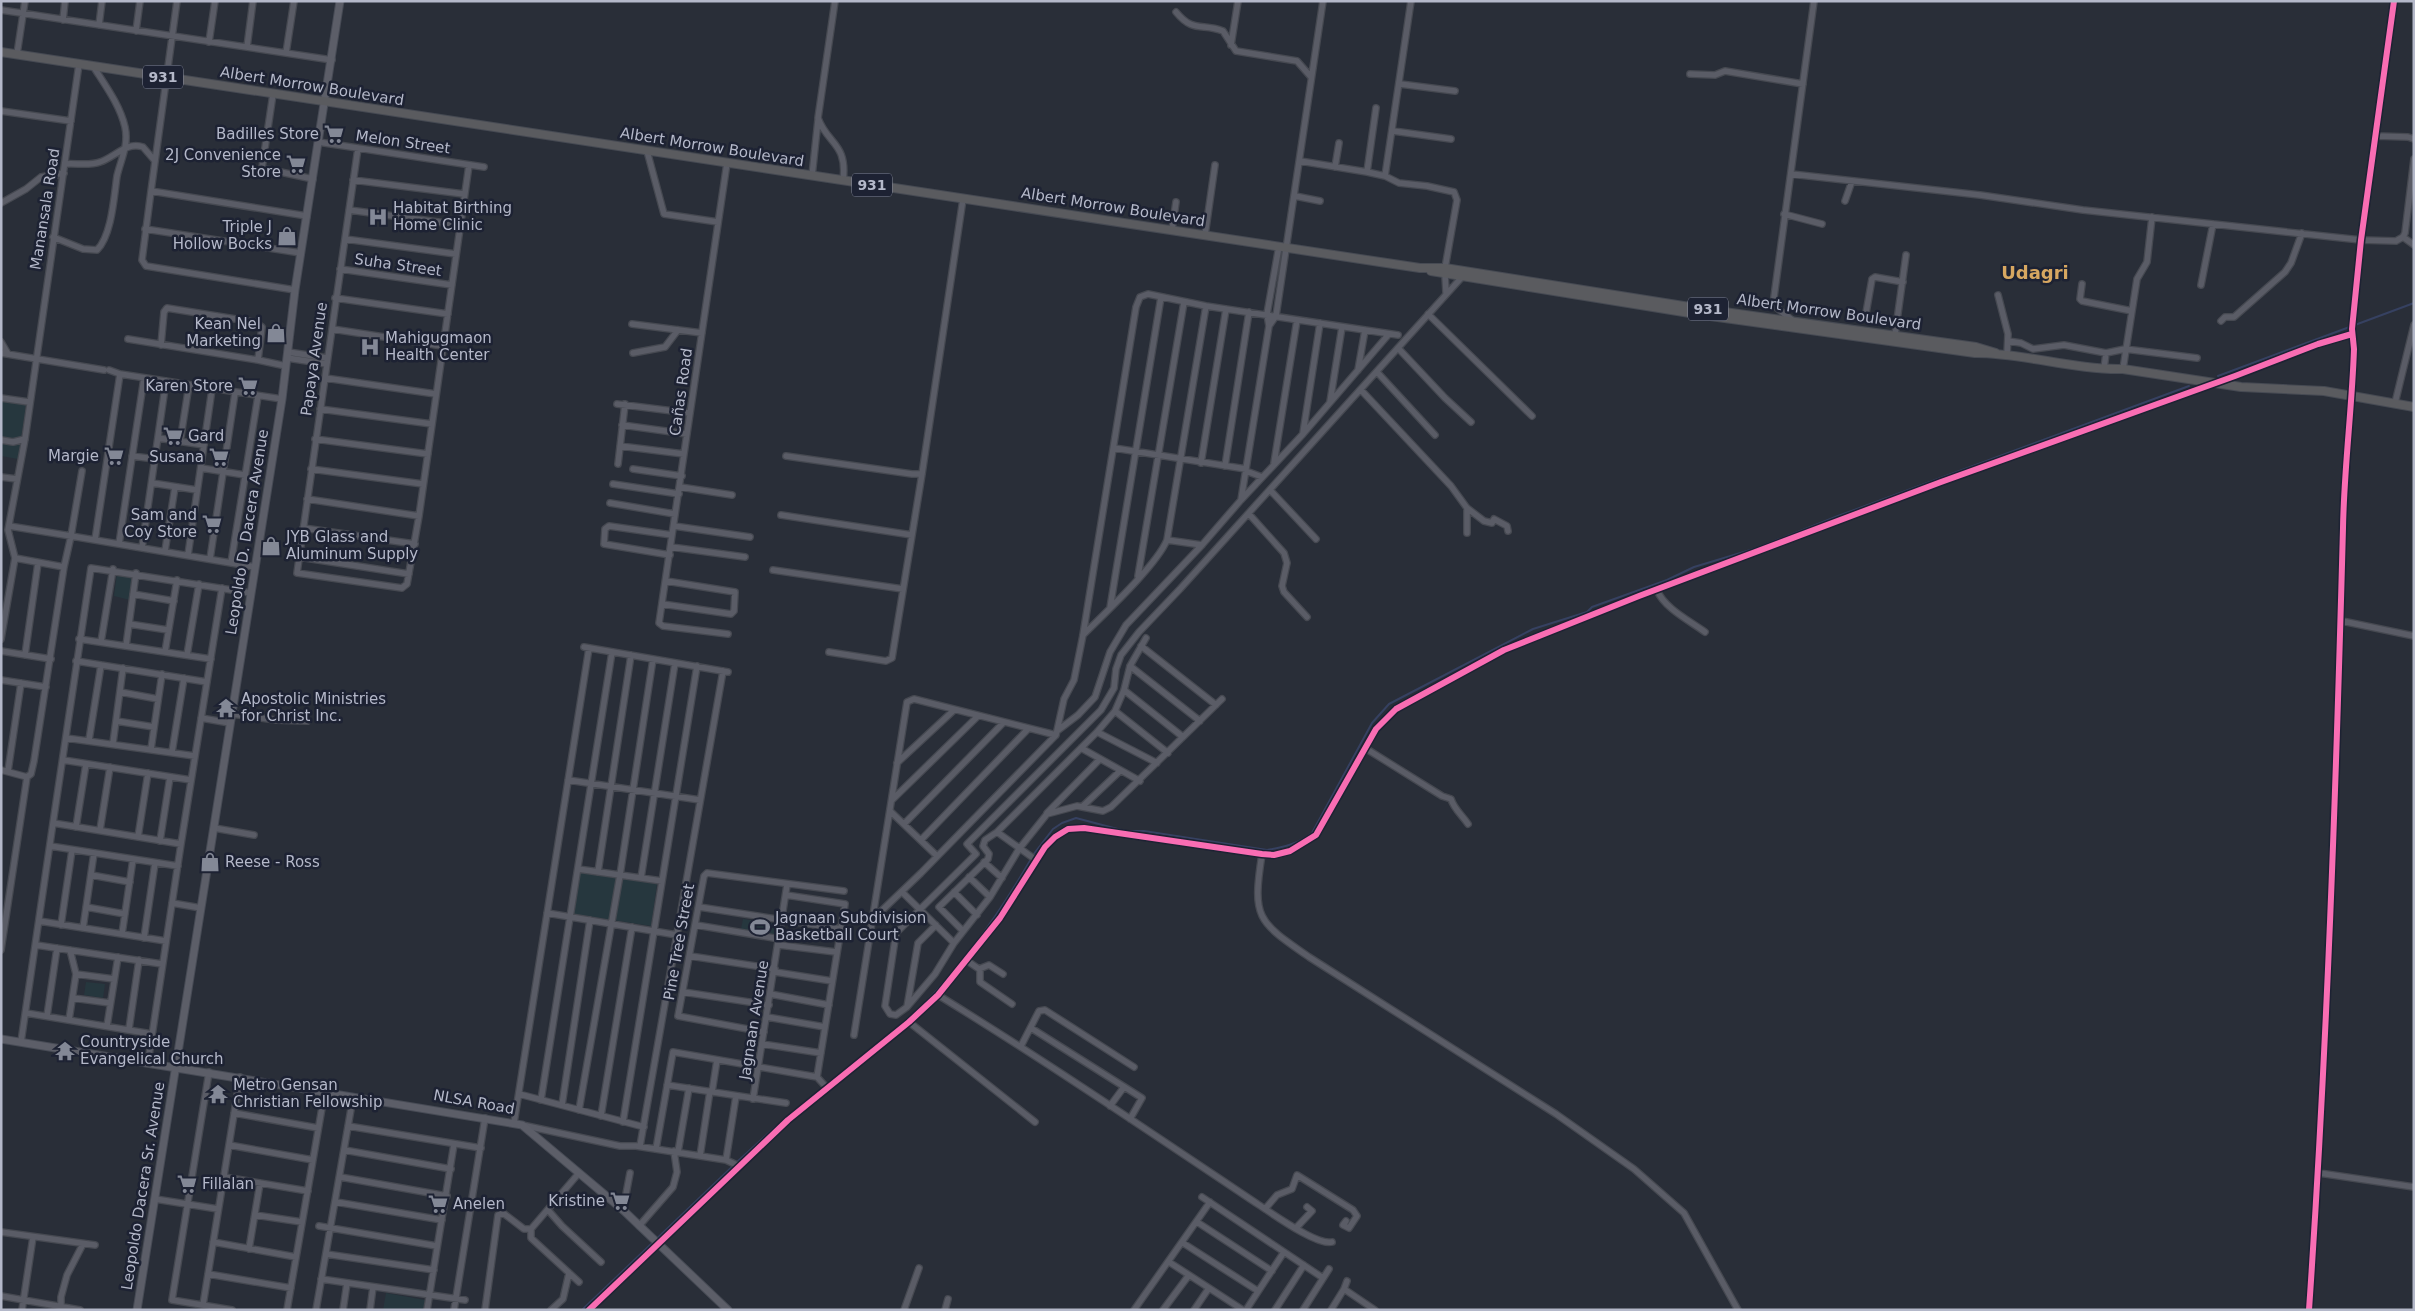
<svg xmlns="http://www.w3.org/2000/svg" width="2415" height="1311" font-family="'DejaVu Sans',sans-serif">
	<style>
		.green { fill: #26373e }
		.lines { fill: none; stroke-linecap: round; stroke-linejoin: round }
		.stream { stroke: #364161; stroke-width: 2 }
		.minor-casing { stroke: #464951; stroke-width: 8 }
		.major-casing { stroke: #474b55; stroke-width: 9 }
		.highway-casing { stroke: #464a53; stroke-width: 10 }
		.minor { stroke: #5a5c66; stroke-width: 5.5 }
		.major { stroke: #5c5e68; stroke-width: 7 }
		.highway { stroke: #5a5b5f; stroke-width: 8 }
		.cycleway-casing { stroke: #1d2233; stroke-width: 9 }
		.cycleway { stroke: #f96db3; stroke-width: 6 }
		.labels { text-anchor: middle; stroke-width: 5; stroke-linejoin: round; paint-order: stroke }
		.shield { fill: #1d2233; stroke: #878b9c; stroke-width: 1 }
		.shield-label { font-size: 14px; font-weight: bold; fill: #b4b8c9 }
		.street-label { font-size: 15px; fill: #b4b8c9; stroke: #1d2233 }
		.poi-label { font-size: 15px; fill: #b4b8c9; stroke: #1d2233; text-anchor: start }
		.quarter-label { font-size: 18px; font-weight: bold; fill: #d7a761; stroke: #1d2233 }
	</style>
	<rect width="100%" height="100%" fill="#292e38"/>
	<path class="green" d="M1 395 27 398 18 459 1 456Z
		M117 573 134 575 130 600 114 596Z
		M580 872 657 884 651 926 574 914Z
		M743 919 778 924 777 935 741 929Z
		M86 982 105 984 103 998 84 995Z
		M386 1293 425 1300 423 1310H383Z"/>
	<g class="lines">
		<path class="stream" d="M2218 376 2414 303
			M1033 855 1053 829 1062 823 1076 818 1125 831H1144L1267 850C1284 847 1298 844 1312 833L1372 723 1389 704 1533 629 1587 612 1592 607 1667 580 1694 567 1757 548 1838 516 2189 386
			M886 1037C899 1026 912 1016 924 1004 966 961 1001 911 1031 859
			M737 1162 772 1130 834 1079
			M582 1310 734 1165"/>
		<defs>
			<path id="minor" d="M835 1 818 118C827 144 848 143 843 181
				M1 10 332 60
				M1176 12C1193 33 1202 23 1223 31L1236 51 1297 61 1311 77
				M63 20 65 1
				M99 25 102 1
				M136 31 140 1
				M209 42 215 1
				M1231 45 1238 1
				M247 47 253 1
				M286 53 294 1
				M17 54 25 1
				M1690 74 1715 75 1725 71 1803 84
				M1400 84 1455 91
				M273 94 262 168 313 179
				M1 111 71 121
				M1393 131 1451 139
				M2376 136 2408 137 2414 139
				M318 142 484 167
				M358 148 297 573 402 588 407 584 419 516 469 165
				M647 151 664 214 718 222
				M1300 161 1367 172 1385 176 1399 183 1427 186 1454 192 1457 200 1445 268
				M727 163 659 623 663 626 728 634
				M65 164C76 163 90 166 100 162 115 157 127 141 143 147L155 161
				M1335 167 1339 143
				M1367 172 1376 108
				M1791 174 1980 195 2083 210 2361 240 2396 241 2403 237 2405 233 2414 159
				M812 176 818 120
				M1385 176 1411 1
				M353 180 464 194
				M151 191 177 1
				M1295 196 1320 201
				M1845 201 1852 181
				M1 203 26 189 41 177 64 173
				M349 210 460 225
				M1784 214 1822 224
				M145 229 301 253
				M1172 230 1176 202
				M1205 235 1215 165
				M53 237 83 249 97 250C112 235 114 196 117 176 121 159 129 145 125 127 120 105 105 85 93 66
				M2403 237 2414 245
				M345 239 456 254
				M340 269 452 285
				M1445 275 1446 292
				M2082 284 2080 299 2082 301 2132 311
				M2201 285 2213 224
				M295 290 146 266 142 260 151 191 307 216
				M1998 295 2008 334 2007 355
				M335 298 448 314
				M1428 314 1532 416
				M1868 319 1866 313 1872 279 1875 277 1903 282
				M1792 320 1777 308 1774 297 1814 1
				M2221 321 2225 317H2234L2285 272 2291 263 2302 233
				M632 324 702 333
				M1269 326 1267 314 1279 246
				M332 329 443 346
				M1895 335 1906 255
				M128 339 258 360
				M2008 341 2021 343 2033 349 2064 345 2106 353 2104 369
				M1 342 8 354
				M161 345 164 312 167 308 254 322 262 327 258 360 286 366
				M1398 348 1445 398 1471 422
				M288 352 327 358
				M1 353 104 370
				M633 353 665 347 678 330
				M2106 353 2125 349 2197 358
				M287 358 327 364
				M2123 369 2137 279 2147 262 2152 217
				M109 370 120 374
				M1358 370 1365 330
				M1377 372 1435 435
				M325 378 436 394
				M1361 390 1451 486 1467 508 1484 521 1492 523 1494 519 1507 526 1508 531
				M1 398 29 402
				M1330 402 1342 327
				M2395 403 2414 325
				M617 404 689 413
				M320 409 432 424
				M622 425 687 434
				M1303 433 1320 323
				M158 438 204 445
				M315 439 428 454
				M1 440 13 442 25 439
				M180 442 189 385
				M620 446 684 454
				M1114 448 1246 469
				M132 456 155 459
				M786 456 912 474H922
				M1201 463 1226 309
				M1274 463 1297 320
				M618 464 625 404
				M1225 466 1249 312
				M201 468 245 475
				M311 469 423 484
				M633 469 682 476
				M1246 471 1262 477
				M1 477 17 479
				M152 483 197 490
				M613 484 679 494
				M680 487 732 495
				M1270 490 1316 539
				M307 499 419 516
				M1241 500 1303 434 1389 334
				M610 503 675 514
				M1249 514 1284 553 1287 563 1282 586 1284 592 1307 617
				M781 515 912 535
				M9 526 71 536 82 471
				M674 526 750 537
				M303 528 415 544
				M1467 533V508
				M95 540 120 374 282 399
				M1167 540 1202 545
				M119 544 144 378
				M671 547 745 557
				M142 548 166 381
				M165 551 175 487
				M188 555 212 389
				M670 555 604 544 605 529 609 526 672 535
				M299 557 409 574
				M15 558 64 567
				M210 559 235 393
				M231 563 258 396
				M773 570 903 589
				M1138 576 1184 302
				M1657 590C1664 608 1690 621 1705 632
				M133 594 174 601
				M662 604 731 614 734 611 735 592 666 581
				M1110 608 1161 297
				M2342 621 2414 636
				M129 624 168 630
				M1083 635C1105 613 1156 566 1167 540L1206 306
				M1 639 15 558 8 530 25 439 79 64
				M79 639 211 659
				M101 642 113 569
				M126 646 136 573
				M1141 646 1216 705
				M584 647 728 672
				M1 651 51 659
				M165 652 177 580
				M829 652 886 661 892 658 922 474 963 199
				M25 655 38 563
				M187 655 199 584
				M76 661 207 682
				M1130 666 1200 721
				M1 680 46 687
				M1124 690 1183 737
				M120 692 158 699
				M1115 711 1168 753
				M232 714 276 720 307 721
				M201 718 230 723
				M116 721 154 727
				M1057 731 1078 715 1095 697 1110 652 1126 625 1202 545 1241 500 1269 326 1276 316 1323 1
				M1097 732 1157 763
				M66 738 195 756
				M89 740 101 665
				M113 743 123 668
				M1081 748 1140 781
				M1365 748 1442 796 1451 799C1454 809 1462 815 1468 824
				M151 749 162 674
				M172 752 184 678
				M63 760 191 780
				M897 763 953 711
				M1 770 27 777
				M8 771 21 683
				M568 780 700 800
				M892 800 977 717
				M1083 806 1120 771
				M890 811 937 856
				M1047 813 1100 759
				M53 823 91 568 251 593
				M904 824 1003 723
				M76 827 86 764
				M214 828 254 835
				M100 830 110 767
				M997 832 1036 860
				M138 837 148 773
				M921 840 1028 729
				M160 841 170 777
				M181 844 222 588
				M50 846 178 866
				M1262 854C1252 918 1257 921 1309 957L1556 1114 1634 1169 1684 1213 1738 1310
				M984 862 1002 878
				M578 869 662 881
				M598 872 631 655
				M91 875 130 882
				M969 877 990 897
				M641 878 675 663
				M902 892 954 943 990 897 1019 849 1047 814 1077 806 1103 811 1111 807 1222 699
				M954 892 977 915
				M786 895 845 904 817 1077
				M172 903 201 908
				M86 907 125 914
				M699 907 841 929
				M547 913 677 935
				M874 918 921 873 1056 735 1064 699 1074 680 1083 635 1136 307 1140 297 1148 294 1206 306 1398 335
				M39 921 166 941
				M61 925 72 850
				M696 925 780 939
				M936 925 918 943 907 1007 896 1015 890 1014 885 1006 896 933 976 854 967 844 1101 710 1114 688 1116 669 1121 655 1139 632 1180 589 1462 277
				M83 928 94 853
				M963 931 939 907 988 859 989 854 983 846 985 840 997 832 1097 732 1115 711 1124 690 1130 666 1146 638
				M122 934 133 859
				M144 938 155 863
				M36 945 162 964
				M779 945 836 952
				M1 950 27 777 31 774 34 761 64 567 71 536 255 567
				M690 956 775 969
				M966 960 979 969 989 965 1003 974
				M980 969V982L1012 1004
				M775 972 832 981
				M76 974 114 979
				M683 992 769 1005
				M770 994 829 1005
				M938 995C1047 1062 1153 1134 1259 1205 1273 1214 1317 1246 1332 1242
				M73 998 110 1003
				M907 1007 935 974 954 943
				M26 1013 152 1034
				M47 1016 57 948
				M767 1017 825 1027
				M69 1020 76 974 70 950
				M909 1022 1035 1122
				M107 1026 118 957
				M1031 1028 1142 1098 1130 1119
				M129 1029 139 960
				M764 1032 678 1016 704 876 707 873 844 891
				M854 1035 907 702 914 699 1056 735
				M21 1042 53 823 181 844 148 1062
				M762 1044 821 1053
				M1021 1046 1039 1011 1045 1010 1134 1067
				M209 1072 172 1300 232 1310
				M667 1085 786 1103
				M712 1092 717 1060
				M519 1094 644 1127
				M753 1099 787 885
				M541 1100 612 652
				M562 1105 590 920
				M1110 1106 1124 1087
				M579 1110 620 875 653 659
				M234 1113 318 1128
				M601 1116 632 927
				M623 1122 697 666
				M514 1123 589 648
				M522 1125 620 1146H636L726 1160 739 1166
				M348 1126 481 1148
				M229 1145 313 1160
				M640 1146 723 671
				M656 1149 673 1052 817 1077 827 1088
				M344 1150 451 1169
				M678 1152 689 1088
				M700 1156 710 1091
				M726 1160 736 1096
				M579 1173 531 1229V1238L579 1282
				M2319 1173 2414 1187
				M224 1177 308 1191
				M340 1177 447 1196
				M1202 1197 1323 1278
				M155 1199 218 1209
				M336 1202 442 1220
				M1265 1209 1277 1195 1292 1189 1297 1175 1353 1210 1357 1216 1349 1228 1343 1225 1346 1221
				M548 1210 562 1226 601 1262
				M623 1210 630 1173
				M255 1215 302 1222
				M1197 1222 1272 1271
				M319 1226 437 1246
				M639 1226 673 1187 677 1172 674 1151
				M1296 1228 1312 1211 1307 1207
				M1 1232 95 1245
				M213 1242 296 1257
				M1183 1243 1258 1291
				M249 1249 260 1183
				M326 1254 434 1270
				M1169 1262 1243 1310
				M208 1274 291 1288
				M321 1279 465 1300
				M1344 1289 1347 1281
				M1 1296 80 1310
				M203 1305 240 1077
				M61 1309V1297L67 1275 83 1244
				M22 1310 33 1237
				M287 1310 323 1102
				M316 1310 351 1109
				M343 1310 347 1283
				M370 1310 373 1287
				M427 1310 454 1144
				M454 1310 485 1118
				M485 1310 498 1215 503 1213 524 1229H531
				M551 1310 563 1299 569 1273
				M589 1310 788 1120 909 1022 938 995 1000 918 1045 847 1055 837 1068 829 1084 828 1262 854 1274 855 1290 851 1316 835 1376 729 1396 709 1504 650 1639 596 1941 482 2235 376 2318 344 2352 334
				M904 1310 919 1268
				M945 1310 948 1299
				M1134 1310 1210 1202
				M1163 1310 1189 1275
				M1194 1310 1209 1288
				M1246 1310 1284 1252
				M1275 1310 1304 1265
				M1303 1310 1329 1269
				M1331 1310 1344 1289 1375 1310
				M2309 1310C2327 1049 2336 789 2343 528 2344 468 2352 409 2354 349L2352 329 2361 240 2394 1"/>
			<path id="major" d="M1 1039 522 1125 623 1210 728 1310
				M137 1310 282 399 295 290 340 1"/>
			<path id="highway" d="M1 52 1380 262 1420 268H1445L1696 308 1976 347 1996 353
				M1431 271 1696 314 1975 353C2025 353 2073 370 2123 369L2241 387 2324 391 2414 407"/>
		</defs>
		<use href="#minor" class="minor-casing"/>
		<use href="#major" class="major-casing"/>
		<use href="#highway" class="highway-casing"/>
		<use href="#minor" class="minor"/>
		<use href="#major" class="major"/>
		<use href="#highway" class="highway"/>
		<defs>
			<path id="cycleway" d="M589 1310 788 1120 909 1022 938 995 1000 918 1045 847 1055 837 1068 829 1084 828 1262 854 1274 855 1290 851 1316 835 1376 729 1396 709 1504 650 1639 596 1941 482 2235 376 2318 344 2352 334
				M2309 1310C2327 1049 2336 789 2343 528 2344 468 2352 409 2354 349L2352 329 2361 240 2394 1"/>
		</defs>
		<use href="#cycleway" class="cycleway-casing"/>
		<use href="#cycleway" class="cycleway"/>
	</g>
	<defs>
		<symbol id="supermarket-bare" viewBox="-9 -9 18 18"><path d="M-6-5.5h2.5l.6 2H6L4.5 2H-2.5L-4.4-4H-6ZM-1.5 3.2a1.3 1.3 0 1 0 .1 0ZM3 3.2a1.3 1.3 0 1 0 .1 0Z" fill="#838896" stroke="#1d2233" stroke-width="2.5" paint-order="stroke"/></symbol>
		<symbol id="hospital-bare" viewBox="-9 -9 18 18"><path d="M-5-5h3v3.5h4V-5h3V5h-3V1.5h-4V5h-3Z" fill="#838896" stroke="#1d2233" stroke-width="2.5" paint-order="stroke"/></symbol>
		<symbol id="shop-bare" viewBox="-9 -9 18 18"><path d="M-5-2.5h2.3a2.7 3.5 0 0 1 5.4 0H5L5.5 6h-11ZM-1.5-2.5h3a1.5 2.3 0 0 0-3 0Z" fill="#838896" stroke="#1d2233" stroke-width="2.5" paint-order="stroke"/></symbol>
		<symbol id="temple-bare" viewBox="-9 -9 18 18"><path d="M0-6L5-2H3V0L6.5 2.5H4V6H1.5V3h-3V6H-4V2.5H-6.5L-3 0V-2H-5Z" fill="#838896" stroke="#1d2233" stroke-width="2.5" paint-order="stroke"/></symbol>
		<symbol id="stadium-bare" viewBox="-9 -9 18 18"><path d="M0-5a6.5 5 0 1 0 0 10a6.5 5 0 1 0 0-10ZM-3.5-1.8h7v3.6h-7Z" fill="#838896" stroke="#1d2233" stroke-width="2.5" paint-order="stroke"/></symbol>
	</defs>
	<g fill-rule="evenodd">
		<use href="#supermarket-bare" x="320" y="120" width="28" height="28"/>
		<use href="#supermarket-bare" x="282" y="150" width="28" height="28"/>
		<use href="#hospital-bare" x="364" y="203" width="28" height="28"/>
		<use href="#shop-bare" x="273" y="222" width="28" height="28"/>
		<use href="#shop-bare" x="262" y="319" width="28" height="28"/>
		<use href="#hospital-bare" x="356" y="333" width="28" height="28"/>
		<use href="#supermarket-bare" x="234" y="372" width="28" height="28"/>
		<use href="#supermarket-bare" x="159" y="422" width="28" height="28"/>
		<use href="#supermarket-bare" x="100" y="442" width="28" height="28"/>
		<use href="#supermarket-bare" x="205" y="443" width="28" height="28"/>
		<use href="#supermarket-bare" x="198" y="510" width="28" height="28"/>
		<use href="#shop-bare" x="257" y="532" width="28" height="28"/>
		<use href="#temple-bare" x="212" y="694" width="28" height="28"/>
		<use href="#shop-bare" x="196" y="848" width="28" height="28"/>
		<use href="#stadium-bare" x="746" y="913" width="28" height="28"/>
		<use href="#temple-bare" x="51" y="1037" width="28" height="28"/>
		<use href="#temple-bare" x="204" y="1080" width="28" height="28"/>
		<use href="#supermarket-bare" x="173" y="1170" width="28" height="28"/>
		<use href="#supermarket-bare" x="606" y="1187" width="28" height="28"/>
		<use href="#supermarket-bare" x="424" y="1190" width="28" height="28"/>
	</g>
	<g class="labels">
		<g class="shield">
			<rect x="143" y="65.5" width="40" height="23" rx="4"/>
			<rect x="852" y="173.5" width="40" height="23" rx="4"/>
			<rect x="1688" y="297.5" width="40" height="23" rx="4"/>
		</g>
		<g class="shield-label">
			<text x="163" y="82">931</text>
			<text x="872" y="190">931</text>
			<text x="1708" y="314">931</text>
		</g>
		<g class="street-label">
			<text transform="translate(312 86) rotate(9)" y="5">Albert Morrow Boulevard</text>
			<text transform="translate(403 142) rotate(8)" y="5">Melon Street</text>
			<text transform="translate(712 147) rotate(9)" y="5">Albert Morrow Boulevard</text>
			<text transform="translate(1113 207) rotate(9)" y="5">Albert Morrow Boulevard</text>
			<text transform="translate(45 209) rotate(-81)" y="5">Manansala Road</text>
			<text transform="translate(398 265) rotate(8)" y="5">Suha Street</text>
			<text transform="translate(1829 312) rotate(8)" y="5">Albert Morrow Boulevard</text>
			<text transform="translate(314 359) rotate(-82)" y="5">Papaya Avenue</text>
			<text transform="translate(681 392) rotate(-82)" y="5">Cañas Road</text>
			<text transform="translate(247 532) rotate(-81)" y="5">Leopoldo D. Dacera Avenue</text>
			<text transform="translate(679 942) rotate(-80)" y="5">Pine Tree Street</text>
			<text transform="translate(754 1020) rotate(-81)" y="5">Jagnaan Avenue</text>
			<text transform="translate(474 1102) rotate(10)" y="5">NLSA Road</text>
			<text transform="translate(143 1186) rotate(-81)" y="5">Leopoldo Dacera Sr. Avenue</text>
		</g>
		<g class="poi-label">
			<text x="319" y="139" text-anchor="end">Badilles Store</text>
			<text x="281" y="160" text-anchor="end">2J Convenience<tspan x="281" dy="17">Store</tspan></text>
			<text x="393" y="213">Habitat Birthing<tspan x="393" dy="17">Home Clinic</tspan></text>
			<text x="272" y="232" text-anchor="end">Triple J<tspan x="272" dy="17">Hollow Bocks</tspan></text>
			<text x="261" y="329" text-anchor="end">Kean Nel<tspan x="261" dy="17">Marketing</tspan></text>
			<text x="385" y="343">Mahigugmaon<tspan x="385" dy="17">Health Center</tspan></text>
			<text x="233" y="391" text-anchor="end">Karen Store</text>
			<text x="188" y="441">Gard</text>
			<text x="99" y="461" text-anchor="end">Margie</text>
			<text x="204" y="462" text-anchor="end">Susana</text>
			<text x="197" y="520" text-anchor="end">Sam and<tspan x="197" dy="17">Coy Store</tspan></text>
			<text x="286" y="542">JYB Glass and<tspan x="286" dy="17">Aluminum Supply</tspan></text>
			<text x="241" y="704">Apostolic Ministries<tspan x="241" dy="17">for Christ Inc.</tspan></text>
			<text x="225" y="867">Reese - Ross</text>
			<text x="775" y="923">Jagnaan Subdivision<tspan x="775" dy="17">Basketball Court</tspan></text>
			<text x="80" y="1047">Countryside<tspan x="80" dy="17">Evangelical Church</tspan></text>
			<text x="233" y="1090">Metro Gensan<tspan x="233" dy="17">Christian Fellowship</tspan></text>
			<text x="202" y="1189">Fillalan</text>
			<text x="605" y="1206" text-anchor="end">Kristine</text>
			<text x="453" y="1209">Anelen</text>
		</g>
		<g class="quarter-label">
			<text x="2035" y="279">Udagri</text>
		</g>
	</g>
	<rect width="2415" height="1311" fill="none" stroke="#b4b8c9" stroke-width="5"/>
</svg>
